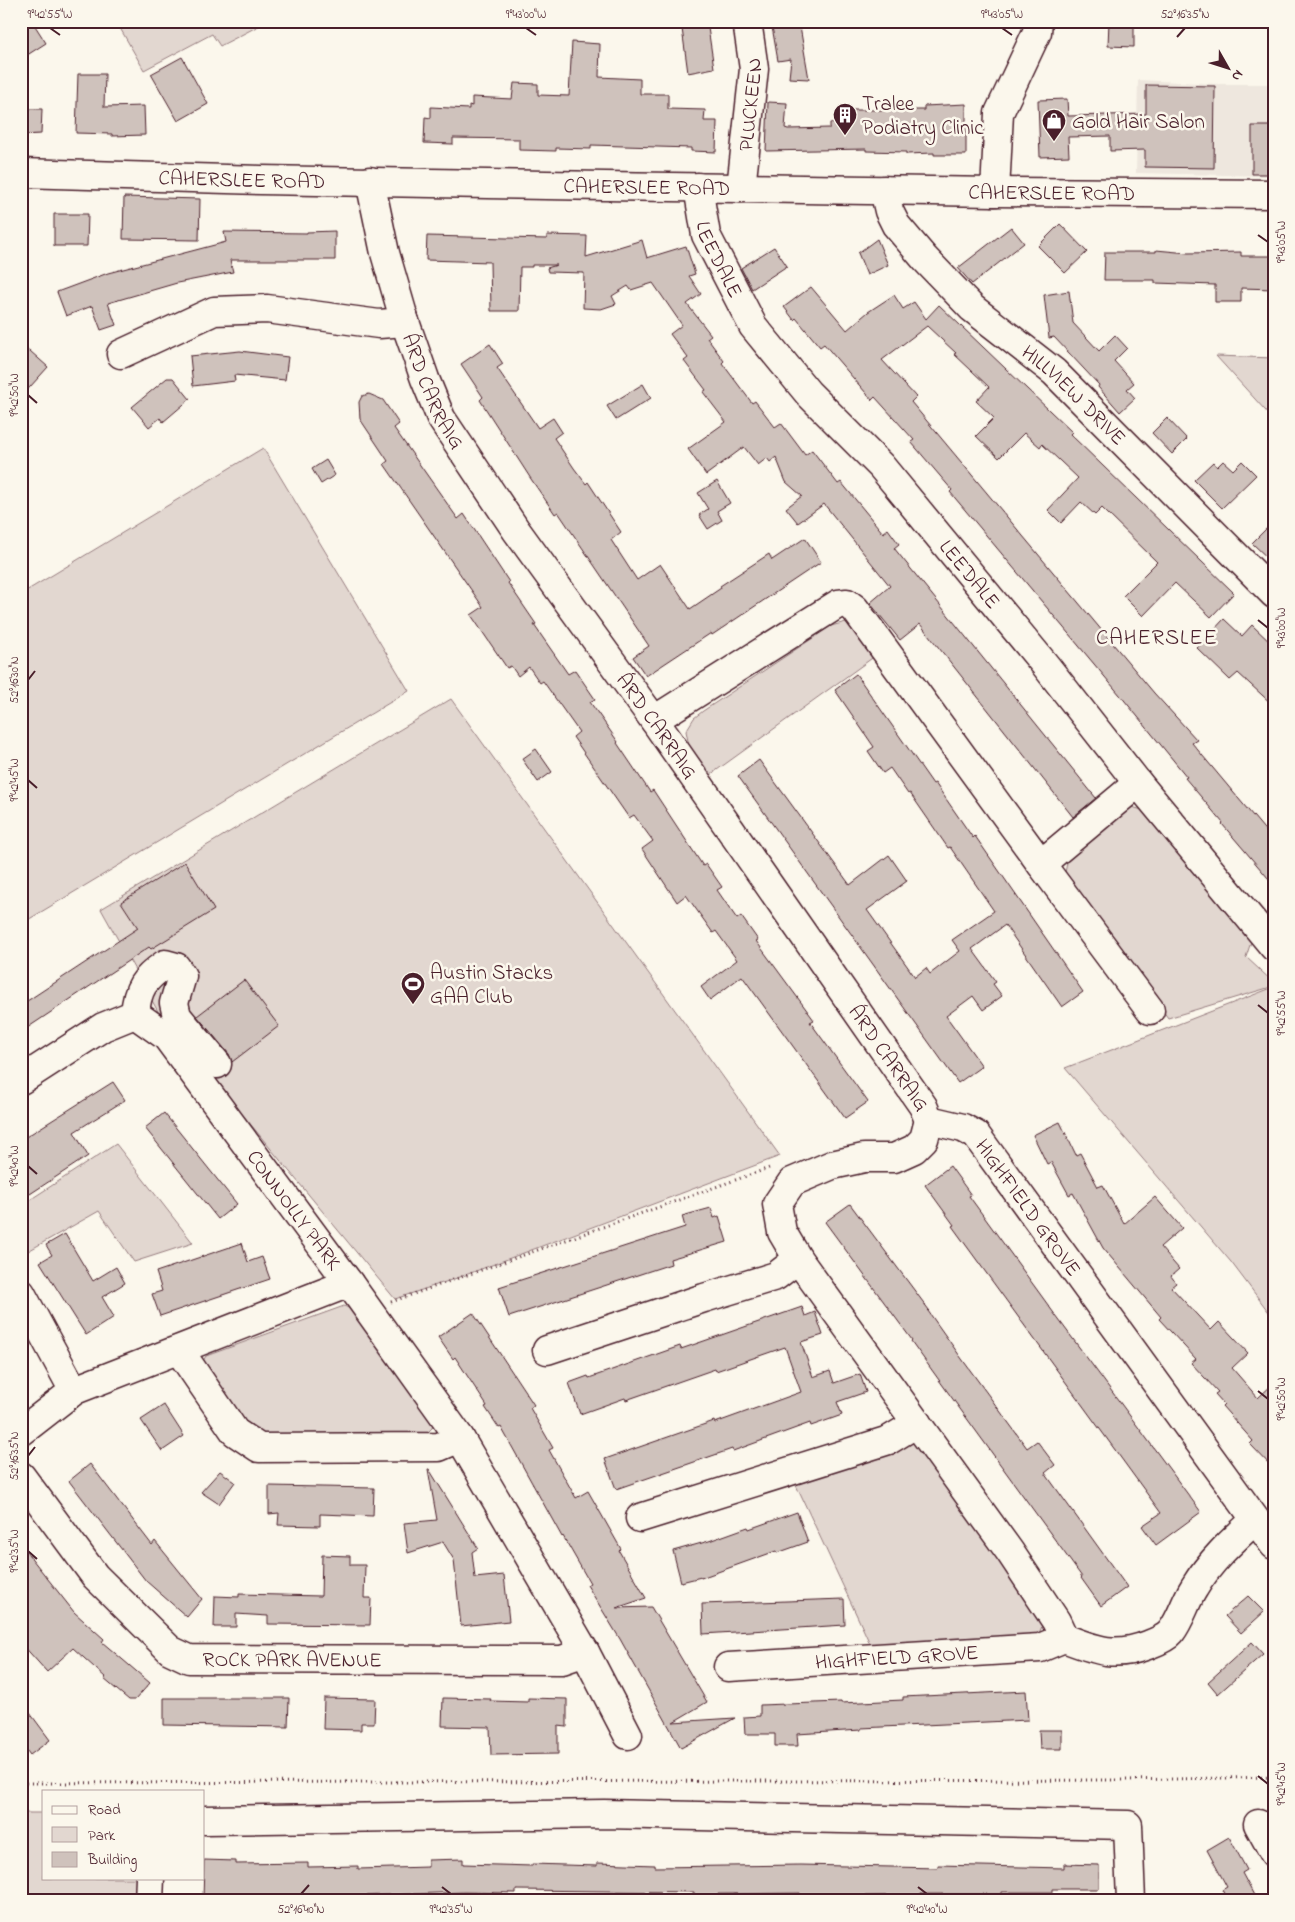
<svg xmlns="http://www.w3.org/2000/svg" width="1295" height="1922" font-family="'Indie Flower',sans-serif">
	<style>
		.built { fill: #eee7de }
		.green { fill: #e2d7d0; stroke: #967b7e }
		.building { fill: #cfc2bc; stroke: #4a1f2b }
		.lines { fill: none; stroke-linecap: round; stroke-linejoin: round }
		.minor-casing { stroke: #4a1f2b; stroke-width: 31 }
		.major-casing { stroke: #4a1f2b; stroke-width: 31 }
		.path { stroke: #4a1f2b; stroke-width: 3; stroke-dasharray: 1 4; stroke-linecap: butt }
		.minor { stroke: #fbf7ec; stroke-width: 28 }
		.major { stroke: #fbf7ec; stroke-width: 28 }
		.ticks { fill: none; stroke: #4a1f2b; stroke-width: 2 }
		.labels { text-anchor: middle; stroke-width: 5; stroke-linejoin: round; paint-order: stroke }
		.poi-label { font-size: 21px; fill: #4a1f2b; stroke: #fbf7ec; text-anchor: start }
		.street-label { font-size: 21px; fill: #4a1f2b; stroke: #fbf7ec }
		.neighbourhood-label { font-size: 22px; letter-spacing: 1px; fill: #4a1f2b; stroke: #fbf7ec }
		.neatline { fill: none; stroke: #4a1f2b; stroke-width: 2 }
		.ticks-label { font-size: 12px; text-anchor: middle; fill: #4a1f2b }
	</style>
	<rect width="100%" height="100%" fill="#fbf7ec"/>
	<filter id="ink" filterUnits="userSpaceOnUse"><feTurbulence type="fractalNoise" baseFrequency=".02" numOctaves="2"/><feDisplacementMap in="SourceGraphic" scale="10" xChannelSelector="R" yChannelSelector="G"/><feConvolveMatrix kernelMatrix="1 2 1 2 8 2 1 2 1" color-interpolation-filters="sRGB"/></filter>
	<g filter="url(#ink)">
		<path class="built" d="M1138 80 1219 84H1274V176L1136 173Z"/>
		<path class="green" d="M116 21H268L220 46 212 34 144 70Z
			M1216 356 1274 358V420Z
			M263 448 409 691 21 924V594Z
			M846 622 854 626 875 656 710 775 689 746 686 731 694 718 703 711 831 626Z
			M451 699 780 1156 460 1277 395 1299 160 1015 101 909Z
			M1131 807 1143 810 1252 939 1246 957 1274 983V986L1168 1018 1065 873 1068 857Z
			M1274 987V1319L1231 1262 1065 1068Z
			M116 1144 193 1243 134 1262 99 1211 21 1255V1213L27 1209 25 1203Z
			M344 1306 357 1312 435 1415 432 1428 423 1437 258 1434 242 1424 201 1364 206 1356Z
			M912 1442 922 1446 1043 1624 1037 1638 872 1648 795 1483 904 1443Z
			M21 1813H44V1878H141V1901H21Z"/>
		<path class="building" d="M21 21H32L46 43 21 59Z
			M681 21H707L714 68 688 73Z
			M771 21H799L809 79 789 78 791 59 778 61Z
			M1109 21H1134V47L1108 46Z
			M572 42 600 44 599 77 640 79V94H668V109L705 110 704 121H717L716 152 691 151V148L591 145V149L556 148V151L519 150V139L453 138V144L424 143 425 117 431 118V107L469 109V105L472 106V97L512 99 514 83 538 84V95L569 96Z
			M182 57 208 104 178 121 151 74Z
			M78 74H105L104 107 144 106 145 135 112 136V134L76 133Z
			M1146 85 1215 86 1214 168 1145 167V150L1110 151V136L1068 137 1069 156 1040 157 1038 100 1067 99 1068 116 1146 114Z
			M768 102 787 103 785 128 788 129 830 128V123L838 122V110H924V106L966 104V155H934V153L906 154V152L866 151V149L766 151Z
			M21 109H42L41 134 21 135Z
			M1252 126H1274V174H1252Z
			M124 197 200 199 199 240 123 239Z
			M54 214H88L87 246H54Z
			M1060 224 1087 252 1065 273 1038 246Z
			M1011 227 1024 243 972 284 958 268Z
			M335 231V260H230L233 272 177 283 108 303 116 325 101 330 92 306 66 316 57 292 108 273 226 242 224 232 307 233V232Z
			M547 235 587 236 586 257 642 240 647 258 686 246 695 274 689 276 701 294 687 304 711 335 707 338 724 361 722 363 752 403 755 401 775 427 781 423 805 455 812 450 838 484 841 482 883 533 888 529 899 544 894 548 1096 798 1073 817 920 624 900 640 870 603 890 586 824 504 798 523 786 508 802 496 786 482 776 457 770 462 767 458 758 465 744 447 706 475 688 449 726 422 703 392 706 390 684 361 688 358 670 334 682 325 653 283 631 290 628 286 612 296 616 304 601 309 583 308 584 273 548 272 547 268 557 265H532V267H520L519 311H491L490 262 426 260 427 236 547 239Z
			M877 239 888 265 867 275 858 253Z
			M774 247 787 266 752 289 741 268Z
			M1156 250 1188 253 1241 252V256H1274V289L1241 288V302H1215V285L1155 283V280H1104L1105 252H1156Z
			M811 287 847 330 868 312 894 295 903 309 914 302 926 319 939 305 1072 432 1070 434 1234 593 1211 617 1175 583 1143 616 1123 596 1157 562 1102 508 1095 515 1081 502 1061 523 1048 510 1078 478 1042 444 1040 447 1024 433 999 458 976 436 994 418 976 401 989 387 954 354 956 353 927 326 882 360 916 397 911 402 1154 693 1197 740 1192 743 1274 841V885L1222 824 1223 823 1185 778 1187 777 1120 695 950 492 952 490 911 442 914 440 875 397 872 400 824 344 820 347 796 318 794 320 784 307Z
			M1069 291 1073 323 1099 351 1115 335 1127 348 1114 361 1134 383 1127 389 1135 398 1120 412 1098 387 1099 385 1054 337 1049 338 1044 295Z
			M21 343 48 367 21 397Z
			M490 344 503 364 497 368 538 428 553 418 562 432 554 438 574 468 586 484 588 482 621 532 611 540 637 580 660 564 690 609 721 588 720 586 769 554 772 560 805 538 821 562 712 635 711 633 646 676 633 657 649 646 558 512 555 514 531 479 480 400 483 397 461 364Z
			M240 351 288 357 285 380 234 375 235 381 193 386 190 356Z
			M167 378H173L190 399 163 422 160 418 149 427 132 407Z
			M643 384 651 398 616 420 607 406Z
			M369 394 383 400 399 424 394 428 458 519 464 514 509 582 508 583 536 624 534 625 568 674 575 670 595 699 590 702 618 742 617 743 650 792 653 790 703 866 706 864 722 887 717 890 737 919 741 916 758 940 756 941 814 1020 810 1022 868 1102 845 1118 742 976 710 1000 701 987 737 960 716 931 713 933 686 895 677 902 642 849 653 841 634 815 629 818 573 737 579 732 543 681 540 683 529 667 518 676 511 666 507 668 471 615 483 607 384 464 388 461 360 419 359 402 362 396Z
			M1167 418 1187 439 1172 454 1152 433Z
			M326 460 335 475 321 484 312 469Z
			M1223 461 1233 470 1242 461 1256 475 1222 508 1194 480 1213 462 1217 467Z
			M717 481 730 503 717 511 722 520 708 529 699 515 708 509 698 493Z
			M1274 521V564L1252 543Z
			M1224 619 1242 636 1252 625 1274 646V706L1238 673 1230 680 1197 648Z
			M856 674 933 784 935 783 973 838 975 836 1083 992 1062 1007 1005 925 972 949 996 982 993 984 1002 996 983 1010 973 996 946 1016 982 1066 958 1083 738 776 759 760 850 885 889 855 907 881 867 910 915 977 926 968 930 974 960 951 952 940 994 911 950 847 948 848 910 793 908 794 890 768 883 773 868 751 874 747 835 690Z
			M536 749 552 772 538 782 522 759Z
			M185 862 214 910 151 949 149 947 21 1032V1005L138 928 121 902Z
			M244 980 279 1026 232 1062 229 1054 197 1016Z
			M113 1082 125 1100 74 1132 88 1156 30 1194 21 1180V1140Z
			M164 1113 237 1204 218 1219 145 1128Z
			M1060 1122 1076 1155 1080 1153 1098 1187 1103 1185 1124 1224 1155 1197 1182 1228 1160 1247 1179 1269 1171 1276 1176 1283 1171 1287 1211 1330 1219 1322 1248 1353 1232 1368 1258 1398 1274 1383V1469L1250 1444 1253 1441 1222 1406 1224 1404 1215 1394 1218 1392 1191 1363 1196 1359 1159 1319 1161 1317 1103 1248 1073 1193 1069 1195 1051 1162 1047 1164 1033 1135Z
			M950 1166 971 1195 969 1196 1056 1316 1201 1512 1156 1545 1142 1526 1161 1513 952 1226 954 1225 925 1185Z
			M850 1204 929 1310 928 1311 962 1359 1027 1448 1037 1441 1055 1465 1045 1473 1127 1587 1101 1606 1081 1578 1082 1577 939 1380 911 1341 912 1340 825 1222Z
			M711 1208 714 1218 719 1216 727 1242 670 1259 671 1264 509 1317 499 1287 685 1227 682 1216Z
			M65 1234 93 1281 116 1267 125 1283 102 1297 114 1317 86 1335 40 1262 52 1255 46 1245Z
			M242 1243 248 1262 262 1257 270 1279 160 1316 152 1294 162 1291 156 1272Z
			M802 1307 805 1316 815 1312 823 1335 801 1342 813 1377 830 1371 834 1383 860 1374 866 1392 837 1402 842 1415 811 1426 810 1423 733 1451 732 1449 616 1489 605 1459 714 1421 715 1423 801 1392 785 1347 716 1371 715 1369 626 1400 625 1398 580 1414 569 1383 588 1376 589 1378 680 1346 681 1349Z
			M473 1313 534 1405 530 1408 553 1448 549 1450 576 1498 588 1491 621 1549 619 1551 646 1598 616 1608 651 1607 707 1702 673 1722 735 1718 681 1748 620 1639 587 1585 590 1583 563 1536 562 1537 501 1427 499 1428 485 1407 487 1406 455 1357 453 1359 438 1337Z
			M164 1405 184 1436 162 1451 141 1420Z
			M90 1464 152 1545 155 1541 202 1599 187 1617 146 1581 69 1481Z
			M428 1469H429L478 1548 472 1552 475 1578 504 1575 509 1621 461 1626 454 1560 443 1542 408 1553 404 1523 437 1520Z
			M220 1471 235 1482 219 1504 201 1492Z
			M269 1486 374 1488 373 1516 320 1514V1526L278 1525 279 1513 269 1514Z
			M797 1512 808 1542 777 1553 776 1551 701 1578V1577L681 1582 673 1551 709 1541 748 1527 749 1529Z
			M21 1545 74 1612 104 1639 102 1642 150 1683 135 1700H129L104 1679 106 1678 73 1648 47 1672 21 1643Z
			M322 1555 350 1556V1565H365L364 1598H371L370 1625 268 1624V1616L236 1614V1627H214L215 1596 239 1597V1594L321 1596Z
			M1248 1596 1264 1612 1241 1633 1225 1616Z
			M844 1599 845 1625 703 1634 702 1604Z
			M1252 1642 1263 1654 1218 1694 1208 1682Z
			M1026 1691 1028 1720 861 1728V1730L797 1734 798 1746H775V1734H745L744 1717 760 1716V1705L841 1702V1703L903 1700V1697Z
			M164 1698H289L288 1727 164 1725Z
			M324 1698 375 1699 374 1723H361V1730L323 1729Z
			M443 1698 491 1699 490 1701 528 1702V1698L567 1699V1727L558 1726V1754L491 1755 490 1727 442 1726Z
			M21 1701 50 1740 30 1755 21 1743Z
			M1039 1730H1062V1749H1040Z
			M1229 1837 1247 1870 1242 1873 1257 1901H1228L1222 1890 1227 1887 1207 1850Z
			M463 1859V1864L532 1866V1864L597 1866V1863L655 1865V1867L800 1865 938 1868V1865L1064 1868V1864L1099 1865V1889H1053V1892H1002V1894H921V1895L863 1896 800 1895V1893L718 1894V1901H694V1892L516 1890V1893L464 1892 358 1896V1901H339V1895L266 1896V1901H203L204 1860 236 1861V1864L308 1863V1867L358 1866V1869L428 1867V1860Z"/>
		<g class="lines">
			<defs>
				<g id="minor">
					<path id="s1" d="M370 181 385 253 405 322 425 379 441 418 516 530 654 720 923 1106 929 1120"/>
					<path id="s2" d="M698 187 706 235 753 326 808 393 881 466 1046 666 1138 783 1274 947"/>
					<path id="s3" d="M741 188 754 69 747 21"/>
					<path id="s4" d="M884 190 889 211 896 225 925 259 972 308 1054 372 1274 594"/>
					<path d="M995 192 999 113 1037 32 1038 21"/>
					<path d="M121 354 214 311 267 309 379 324 405 322"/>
					<path d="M654 720 838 604 847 603 855 609 1041 864"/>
					<path d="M1138 783 1041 864 1150 1010"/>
					<path id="s5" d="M135 1014 166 1036 349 1283 460 1438 585 1652 628 1735"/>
					<path d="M135 1014C137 988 144 979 165 964L176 967 182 976 174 1003 177 1016 217 1064"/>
					<path d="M21 1080 103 1027 135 1014"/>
					<path d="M929 1120 924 1139 914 1149 894 1158H864L832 1165 792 1182 777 1204 782 1232 798 1259 1010 1552 1056 1621 1064 1638C1096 1650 1114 1658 1148 1645 1156 1642 1166 1638 1171 1632 1181 1619 1185 1602 1194 1588 1210 1561 1232 1541 1255 1520"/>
					<path id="s6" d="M929 1120 963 1128 976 1135 1274 1545"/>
					<path d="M21 1293 68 1380 75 1390"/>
					<path d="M179 1350 235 1432 259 1448 439 1447 460 1438"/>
					<path d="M547 1350 704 1298 776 1276 798 1259"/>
					<path d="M21 1432 75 1390 349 1283"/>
					<path id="s7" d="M21 1476 95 1576 170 1650 189 1659 562 1660 585 1652"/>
					<path d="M640 1518 889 1440 917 1423"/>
					<path id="s8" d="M728 1667 1040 1648 1064 1638"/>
					<path d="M204 1820 604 1814 1128 1825 1131 1901"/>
					<path d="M1258 1824 1274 1853"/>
					<path d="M149 1901 150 1878"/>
				</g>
				<g id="major">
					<path id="s9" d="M21 173 261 180 605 186 995 192 1274 194"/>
				</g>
			</defs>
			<use href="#minor" class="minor-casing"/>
			<use href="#major" class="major-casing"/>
			<path class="path" d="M391 1302 772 1167
				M21 1783 1125 1780 1274 1777"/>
			<use href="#minor" class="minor"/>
			<use href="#major" class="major"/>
		</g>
	</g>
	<path class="ticks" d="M50 28 60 35M526 28 536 35M1002 28 1012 35M1177 37 1185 28M1258 235 1268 242M28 395 37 403M1258 620 1268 628M28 680 35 671M28 780 37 788M1258 1005 1268 1013M28 1166 37 1174M1258 1391 1268 1399M28 1456 35 1447M28 1551 37 1559M1258 1776 1268 1784M442 1887 451 1894M918 1887 927 1894M301 1894 309 1885"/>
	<defs>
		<symbol id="building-pin" viewBox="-11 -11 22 30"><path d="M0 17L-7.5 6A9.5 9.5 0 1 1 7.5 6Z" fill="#4a1f2b" stroke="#fbf7ec"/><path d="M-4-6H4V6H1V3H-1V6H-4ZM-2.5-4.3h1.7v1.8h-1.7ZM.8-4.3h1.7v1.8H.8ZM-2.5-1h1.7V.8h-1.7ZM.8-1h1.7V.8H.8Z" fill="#fff"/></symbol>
		<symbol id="shop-pin" viewBox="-11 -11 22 30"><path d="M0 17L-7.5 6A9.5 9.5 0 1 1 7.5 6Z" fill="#4a1f2b" stroke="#fbf7ec"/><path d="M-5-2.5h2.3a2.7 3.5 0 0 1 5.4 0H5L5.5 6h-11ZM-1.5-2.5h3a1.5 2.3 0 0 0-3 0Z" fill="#fff"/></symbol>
		<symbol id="stadium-pin" viewBox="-11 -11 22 30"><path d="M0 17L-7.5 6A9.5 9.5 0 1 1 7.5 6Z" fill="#4a1f2b" stroke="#fbf7ec"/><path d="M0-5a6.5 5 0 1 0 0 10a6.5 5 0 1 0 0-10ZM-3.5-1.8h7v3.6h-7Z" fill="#fff"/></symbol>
	</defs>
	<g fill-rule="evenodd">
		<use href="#building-pin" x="831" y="101" width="28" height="38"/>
		<use href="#shop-pin" x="1040" y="107" width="28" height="38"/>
		<use href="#stadium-pin" x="399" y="970" width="28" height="38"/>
	</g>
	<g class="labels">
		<g class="poi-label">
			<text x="862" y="110">Tralee<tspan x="862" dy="24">Podiatry Clinic</tspan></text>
			<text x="1072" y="128">Gold Hair Salon</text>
			<text x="430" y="979">Austin Stacks<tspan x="430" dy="24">GAA Club</tspan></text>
		</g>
		<g class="street-label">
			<text dy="7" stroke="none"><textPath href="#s3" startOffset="84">PLUCKEEN</textPath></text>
			<text dy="7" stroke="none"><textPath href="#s9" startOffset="221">CAHERSLEE ROAD</textPath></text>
			<text dy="7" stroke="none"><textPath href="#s9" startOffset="626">CAHERSLEE ROAD</textPath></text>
			<text dy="7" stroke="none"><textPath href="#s9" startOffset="1031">CAHERSLEE ROAD</textPath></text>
			<text dy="7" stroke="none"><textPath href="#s2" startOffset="76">LEEDALE</textPath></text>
			<text dy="7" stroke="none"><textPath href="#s1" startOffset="220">ÁRD CARRAIG</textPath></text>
			<text dy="7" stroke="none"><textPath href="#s4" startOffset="284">HILLVIEW DRIVE</textPath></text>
			<text dy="7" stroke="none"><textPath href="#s2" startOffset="481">LEEDALE</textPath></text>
			<text dy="7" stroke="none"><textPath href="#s1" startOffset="624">ÁRD CARRAIG</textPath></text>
			<text dy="7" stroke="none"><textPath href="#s1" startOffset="1029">ÁRD CARRAIG</textPath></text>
			<text dy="7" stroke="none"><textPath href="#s6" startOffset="139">HIGHFIELD GROVE</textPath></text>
			<text dy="7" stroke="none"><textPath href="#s5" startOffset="254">CONNOLLY PARK</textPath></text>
			<text dy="7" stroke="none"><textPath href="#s8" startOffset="169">HIGHFIELD GROVE</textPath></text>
			<text dy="7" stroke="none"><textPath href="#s7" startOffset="354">ROCK PARK AVENUE</textPath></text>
		</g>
		<g class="neighbourhood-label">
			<text x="1157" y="644">CAHERSLEE</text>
		</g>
	</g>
	<rect width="1295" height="1922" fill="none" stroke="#fbf7ec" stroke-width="55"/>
	<rect x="42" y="1790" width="162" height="90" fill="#fbf7ec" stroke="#b4a19f"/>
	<rect x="52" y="1806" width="25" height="8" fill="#fbf7ec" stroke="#b4a19f"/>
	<text x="88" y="1814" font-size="15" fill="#4a1f2b">Road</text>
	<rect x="52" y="1827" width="25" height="15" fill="#e2d7d0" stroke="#b4a19f"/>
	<text x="88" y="1840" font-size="15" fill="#4a1f2b">Park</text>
	<rect x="52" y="1852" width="25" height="15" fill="#cfc2bc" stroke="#b4a19f"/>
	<text x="88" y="1864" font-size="15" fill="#4a1f2b">Building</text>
	<g transform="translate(1228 68) rotate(129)" stroke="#fbf7ec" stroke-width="4" paint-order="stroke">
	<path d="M0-4L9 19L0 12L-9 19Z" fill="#4a1f2b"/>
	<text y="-8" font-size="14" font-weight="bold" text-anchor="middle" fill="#4a1f2b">N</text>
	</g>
	<rect x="28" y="28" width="1240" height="1866" class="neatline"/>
	<g class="ticks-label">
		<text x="50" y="18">9°42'55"W</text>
		<text x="526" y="18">9°43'00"W</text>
		<text x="1002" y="18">9°43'05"W</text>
		<text x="1185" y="18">52°16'35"N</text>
		<text transform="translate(1281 242) rotate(-90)" y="4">9°43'05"W</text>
		<text transform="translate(14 395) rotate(-90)" y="4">9°42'50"W</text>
		<text transform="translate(1281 628) rotate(-90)" y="4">9°43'00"W</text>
		<text transform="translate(14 680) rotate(-90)" y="4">52°16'30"N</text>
		<text transform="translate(14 780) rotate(-90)" y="4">9°42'45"W</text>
		<text transform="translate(1281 1013) rotate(-90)" y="4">9°42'55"W</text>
		<text transform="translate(14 1166) rotate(-90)" y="4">9°42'40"W</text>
		<text transform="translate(1281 1399) rotate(-90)" y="4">9°42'50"W</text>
		<text transform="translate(14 1456) rotate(-90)" y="4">52°16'35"N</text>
		<text transform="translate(14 1551) rotate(-90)" y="4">9°42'35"W</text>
		<text transform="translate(1281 1784) rotate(-90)" y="4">9°42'45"W</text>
		<text x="301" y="1913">52°16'40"N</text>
		<text x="451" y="1913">9°42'35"W</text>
		<text x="927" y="1913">9°42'40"W</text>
	</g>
</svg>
